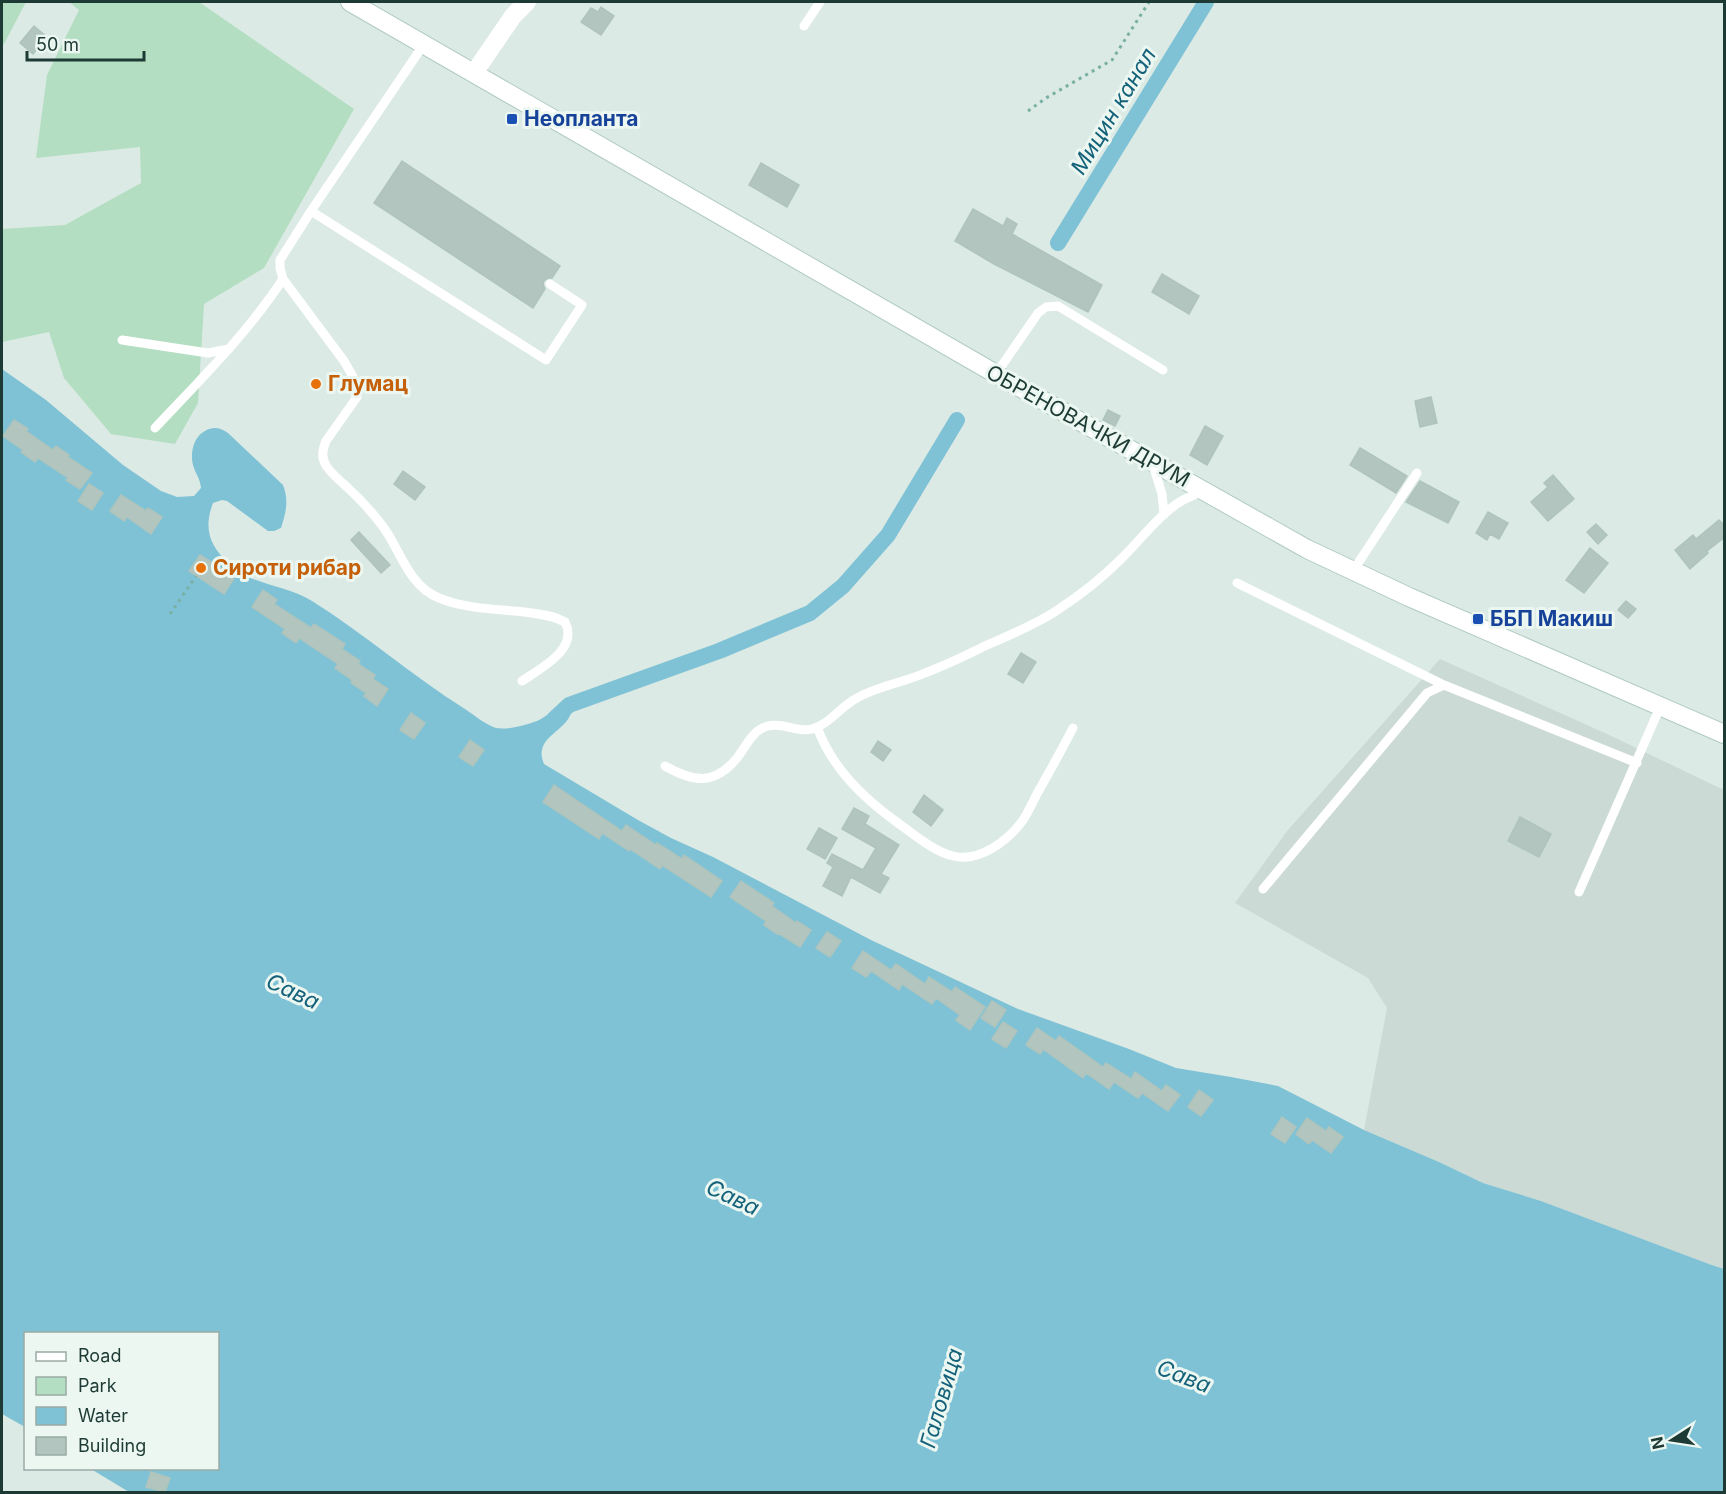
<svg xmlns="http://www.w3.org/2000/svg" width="1726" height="1494" font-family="Inter,sans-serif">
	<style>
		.built { fill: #cbdad4 }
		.green { fill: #b3dec1 }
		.water { fill: #7fc2d5 }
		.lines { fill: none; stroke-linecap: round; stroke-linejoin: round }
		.canal { stroke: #7fc2d5; stroke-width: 16 }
		.building { fill: #b2c5be; stroke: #afc4bc; stroke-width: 1.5 }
		.secondary-casing { stroke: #afcbc2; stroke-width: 20 }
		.path { stroke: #7ab0a3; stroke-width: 3; stroke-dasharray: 3 4.5; stroke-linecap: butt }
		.lane { stroke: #fff; stroke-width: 9 }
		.street { stroke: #fff; stroke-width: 18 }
		.secondary { stroke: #fff; stroke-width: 18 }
		.transit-dot { fill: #1a4fb4; stroke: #edf7f2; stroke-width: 2 }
		.food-dot { fill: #e8710a; stroke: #edf7f2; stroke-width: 2 }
		.labels { text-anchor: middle; stroke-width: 6; stroke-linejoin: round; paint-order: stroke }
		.transit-label { font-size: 21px; font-weight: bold; fill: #164399; stroke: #edf7f2; text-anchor: start }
		.food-label { font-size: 21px; font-weight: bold; fill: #c56008; stroke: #edf7f2; text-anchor: start }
		.street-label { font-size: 21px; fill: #1d3a34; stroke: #edf7f2 }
		.water-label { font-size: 22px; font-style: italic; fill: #14627a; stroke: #edf7f2 }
	</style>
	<rect width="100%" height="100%" fill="#dceae5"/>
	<path class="built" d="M1440 659 1607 734 1724 790V1269L1709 1264 1541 1201 1483 1183 1439 1162 1364 1130 1387 1008 1368 978 1235 903 1288 830Z"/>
	<path class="green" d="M2 2H26L4 44 2 43Z
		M69 2H199L354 109 264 268 204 304 198 403 175 444 111 434 64 378 49 332 2 342V229L65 225 141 183 140 147 36 158 47 75 79 10Z"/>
	<path class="water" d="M2 369 46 400 123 465 161 491 177 497 194 496 201 488C200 478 196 475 193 465 190 454 193 437 205 431 214 426 220 428 228 433L283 485C289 500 286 513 281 528L274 531H268L227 501 222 500 213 503C203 529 210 546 229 564 250 585 286 585 312 601 365 634 412 676 465 709 474 715 486 725 496 728 508 730 526 725 537 721 548 716 556 706 569 705L572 709C569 732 532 736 544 764L638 820 671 838 713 857 871 940 1018 1009 1129 1049 1176 1068 1231 1077 1278 1086 1364 1130 1439 1162 1483 1183 1541 1201 1709 1264 1724 1269V1492H129L91 1469 218 1468V1334H26L25 1427 2 1414Z"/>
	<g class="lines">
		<path class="canal" d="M1058 243 1206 2
			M554 719 569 705 719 651 810 613 843 586 888 535 957 420"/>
	</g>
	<path class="building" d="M601 7 614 16 601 35 581 22 591 8 598 12Z
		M34 26 47 37 33 54 20 43Z
		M402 161 560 266 552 278H548L544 281 543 284 545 289 533 308 374 203Z
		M761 163 799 185 787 207 749 185Z
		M973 209 1003 226 1007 218 1017 224 1012 234 1102 285 1088 312 994 264 955 241Z
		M1162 274 1199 296 1189 314 1152 292Z
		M1431 397 1437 423 1420 427 1415 401Z
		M1108 410 1120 416 1115 426 1103 420Z
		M14 420 28 429 26 431 53 450 56 446 69 455 68 457 92 473 80 489 66 480 68 478 38 458 35 462 21 452 23 450 3 436Z
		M1205 426 1223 436 1207 465 1190 455Z
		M1360 448 1407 476 1396 493 1350 465Z
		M403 471 425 487 415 500 394 484Z
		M1553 475 1574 499 1548 521 1531 502 1548 487 1544 483Z
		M1420 481 1459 502 1448 523 1406 502Z
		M89 484 103 493 92 510 78 501Z
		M121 495 146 511 148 508 162 517 151 534 127 517 124 521 110 511Z
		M1488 512 1508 523 1499 539 1490 534 1487 540 1476 533Z
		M1719 520 1725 526V537L1707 551 1708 553 1690 569 1675 550 1693 535 1696 539Z
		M1596 524 1607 535 1598 544 1587 532Z
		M359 532 390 565 381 573 351 540Z
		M1590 548 1608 563 1584 593 1566 580Z
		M200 555 235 577 224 594 189 571Z
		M263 590 277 600 274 604 311 628 314 624 345 644 342 649 360 661 358 664 375 675 373 679 388 689 377 706 364 696 366 693 351 683 352 680 335 668 338 664 299 638 296 643 282 633 285 629 252 607Z
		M1626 601 1636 609 1628 618 1618 610Z
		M1021 653 1036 662 1023 683 1008 674Z
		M411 713 425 723 414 739 400 730Z
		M470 740 484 750 473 766 459 757Z
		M878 741 891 750 883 761 871 752Z
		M554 785 622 831 626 825 656 845 657 843 682 859 684 855 722 881 711 897 662 865 660 869 630 849 629 851 602 833 599 839 543 802Z
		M924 795 943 810 931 826 913 812Z
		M854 808 869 816 865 824 899 845 881 874 889 878 880 893 851 877 842 896 823 886 833 867 827 863 832 854 863 870 876 848 842 829Z
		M1520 817 1551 834 1539 857 1508 841Z
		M819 828 837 838 825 859 807 849Z
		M741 881 774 903 772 906 796 923 797 921 811 930 800 947 778 933 777 934 764 925 766 921 730 897Z
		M827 932 841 941 830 957 816 948Z
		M863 951 891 970 896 964 925 984 929 977 952 992 955 987 985 1007 970 1030 956 1020 960 1015 936 998 932 1004 902 984 899 990 871 971 866 977 852 968Z
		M992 1001 1006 1010 995 1027 981 1018Z
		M1003 1022 1017 1031 1006 1048 992 1039Z
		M1037 1028 1056 1041 1059 1036 1103 1067 1106 1063 1131 1079 1135 1072 1162 1091 1166 1085 1180 1095 1168 1111 1142 1093 1138 1098 1114 1082 1109 1089 1086 1073 1083 1078 1043 1049 1040 1054 1026 1045Z
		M1199 1090 1213 1100 1201 1116 1188 1107Z
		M1282 1117 1296 1127 1285 1143 1271 1134Z
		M1307 1118 1326 1131 1329 1127 1343 1137 1331 1153 1312 1140 1309 1144 1296 1134Z
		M151 1472 170 1478 165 1492 146 1487Z"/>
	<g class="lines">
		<defs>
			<path id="secondary" d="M350 2 996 374 1307 549 1409 597 1724 734"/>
		</defs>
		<use href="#secondary" class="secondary-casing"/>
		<path class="path" d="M1028 111 1046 98 1112 60 1149 2
			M170 614 196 576"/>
		<path class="lane" d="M804 26 820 2
			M424 44 311 211 280 260V268L283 279 344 361 356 382 357 397 326 441C322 451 321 458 327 467 332 474 340 481 347 487 360 499 373 513 384 528 401 552 409 586 439 598 465 609 497 609 525 612 538 614 553 615 565 622 579 649 541 668 522 681
			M311 211 546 360 582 305 550 284
			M122 340 208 353 229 349
			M996 374 1038 313 1046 307 1058 306 1163 370
			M155 428C200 380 247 334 283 279
			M1153 465 1162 494 1164 515
			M1353 571 1417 473
			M1237 583 1444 685
			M817 727C832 768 863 798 898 823 915 835 933 851 953 856 979 863 1009 840 1023 820 1029 811 1033 801 1038 792 1050 771 1062 749 1073 728
			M665 766C693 782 714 786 737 758 746 747 752 730 768 726 783 722 798 733 812 729 830 724 841 706 857 698 875 687 905 682 925 673 946 665 967 655 987 645 1010 635 1035 625 1056 611 1079 596 1101 579 1120 560 1139 542 1160 513 1183 500 1189 497 1196 494 1203 491
			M1263 889 1427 693 1444 685 1637 763
			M1579 892 1661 705"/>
		<path class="street" d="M474 73 513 16 527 2"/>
		<use href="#secondary" class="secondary"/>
	</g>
	<g class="transit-dot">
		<rect x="506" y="113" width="12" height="12" rx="3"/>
		<rect x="1472" y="613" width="12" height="12" rx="3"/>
	</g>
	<g class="food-dot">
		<circle cx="316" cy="384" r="6"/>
		<circle cx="201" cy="568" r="6"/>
	</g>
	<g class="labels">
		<g class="transit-label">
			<text x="524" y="126">Неопланта</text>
			<text x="1490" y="626">ББП Макиш</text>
		</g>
		<g class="food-label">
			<text x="328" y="391">Глумац</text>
			<text x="213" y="575">Сироти рибар</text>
		</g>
		<g class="street-label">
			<text transform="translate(1088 426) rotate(29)" y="7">ОБРЕНОВАЧКИ ДРУМ</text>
		</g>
		<g class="water-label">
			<text transform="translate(1113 111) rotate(-59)" y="8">Мицин канал</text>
			<text transform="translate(293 991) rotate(25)" y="8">Сава</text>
			<text transform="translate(733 1197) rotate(25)" y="8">Сава</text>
			<text transform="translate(1184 1376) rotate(21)" y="8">Сава</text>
			<text transform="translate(941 1398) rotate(-74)" y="8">Галовица</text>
		</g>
	</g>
	<rect width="1726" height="1494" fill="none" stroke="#1d3a34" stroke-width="6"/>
	<rect x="24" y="1332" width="195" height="138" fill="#edf7f2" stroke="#9aaba6" stroke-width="1.5"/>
	<rect x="36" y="1352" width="30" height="9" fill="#ffffff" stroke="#9aaba6" stroke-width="1.5"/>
	<text x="78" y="1362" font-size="18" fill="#1d3a34">Road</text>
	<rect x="36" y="1377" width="30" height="18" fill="#b3dec1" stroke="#9aaba6" stroke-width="1.5"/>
	<text x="78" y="1392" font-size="18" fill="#1d3a34">Park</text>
	<rect x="36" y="1407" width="30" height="18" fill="#7fc2d5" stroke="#9aaba6" stroke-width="1.5"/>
	<text x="78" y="1422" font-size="18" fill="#1d3a34">Water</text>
	<rect x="36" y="1437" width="30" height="18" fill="#b2c5be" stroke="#9aaba6" stroke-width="1.5"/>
	<text x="78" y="1452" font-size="18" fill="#1d3a34">Building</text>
	<g transform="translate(1672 1440) rotate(258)" stroke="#edf7f2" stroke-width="4.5" paint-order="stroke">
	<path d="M0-4.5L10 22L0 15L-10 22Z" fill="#1d3a34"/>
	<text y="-9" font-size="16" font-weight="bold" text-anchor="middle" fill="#1d3a34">N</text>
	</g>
	<path d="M27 51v9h117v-9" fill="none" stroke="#1d3a34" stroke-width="3"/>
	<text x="36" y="51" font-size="18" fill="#1d3a34" stroke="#edf7f2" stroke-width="4.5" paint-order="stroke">50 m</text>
</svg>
